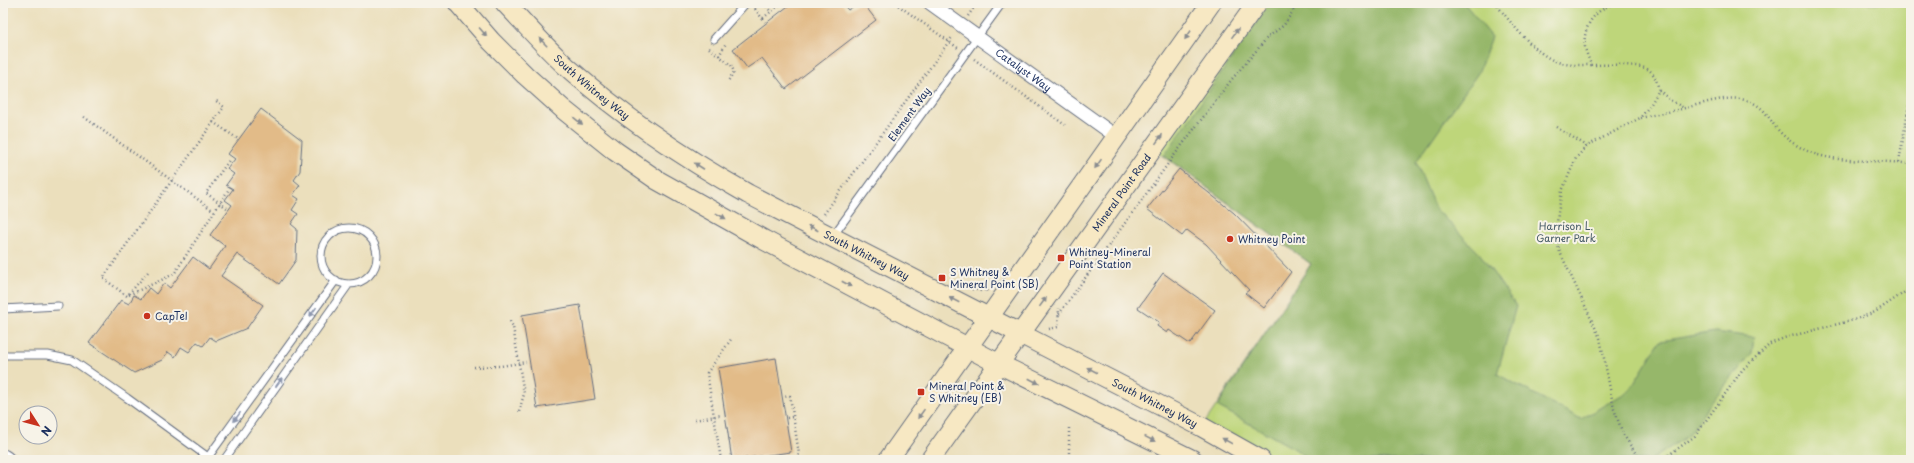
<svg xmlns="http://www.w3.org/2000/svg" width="1914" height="463" font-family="'Playpen Sans',sans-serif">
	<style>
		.green { fill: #bed67a; stroke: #6c826c }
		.forest { fill: #96b76a; stroke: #587364 }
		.building { fill: #e2bb88 }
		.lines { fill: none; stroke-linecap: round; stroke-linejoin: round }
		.service-casing { stroke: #646d7f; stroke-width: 9 }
		.minor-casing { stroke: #646d7f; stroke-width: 15 }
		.tertiary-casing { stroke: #646d7f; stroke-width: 19 }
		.secondary-casing { stroke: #646d7f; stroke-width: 21 }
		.path { stroke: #646d7f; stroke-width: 2.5; stroke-dasharray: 1 3; stroke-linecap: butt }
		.service { stroke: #fff; stroke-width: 7 }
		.minor { stroke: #fff; stroke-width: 13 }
		.tertiary { stroke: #fff; stroke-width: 17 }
		.secondary { stroke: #f7e8c3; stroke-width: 19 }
		.oneway { fill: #898c90 }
		.oneway2 { fill: #8d97ae }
		.poi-dot { fill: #c8321e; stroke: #f7f3e8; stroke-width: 1.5 }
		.labels { text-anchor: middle; stroke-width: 4; stroke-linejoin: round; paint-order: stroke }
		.street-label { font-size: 10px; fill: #1b2f5e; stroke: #f7f3e8 }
		.park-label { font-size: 10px; fill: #445965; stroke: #f7f3e8 }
		.poi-label { font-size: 10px; fill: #1b2f5e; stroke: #f7f3e8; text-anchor: start }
	</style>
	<rect width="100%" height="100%" fill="#f7f3e8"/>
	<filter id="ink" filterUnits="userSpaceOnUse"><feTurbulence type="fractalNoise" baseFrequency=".025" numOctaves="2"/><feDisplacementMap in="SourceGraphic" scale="8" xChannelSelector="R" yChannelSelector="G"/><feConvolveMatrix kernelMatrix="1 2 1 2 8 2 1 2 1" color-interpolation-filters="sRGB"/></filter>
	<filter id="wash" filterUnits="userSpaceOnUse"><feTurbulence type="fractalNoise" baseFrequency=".012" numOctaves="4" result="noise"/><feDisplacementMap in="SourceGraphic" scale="16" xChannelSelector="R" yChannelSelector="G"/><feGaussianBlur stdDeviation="0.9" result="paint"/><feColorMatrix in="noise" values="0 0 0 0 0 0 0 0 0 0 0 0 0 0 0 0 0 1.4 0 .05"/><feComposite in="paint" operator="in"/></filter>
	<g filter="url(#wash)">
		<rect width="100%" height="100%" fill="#ebdfbc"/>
		<path class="green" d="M1257 3H1911V460H1261L1202 427 1311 264 1164 156 1151 150Z"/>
		<path class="forest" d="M1270 3H1464L1492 37 1478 73 1416 162 1435 208 1480 254 1516 306 1497 374 1581 419 1630 390 1660 341 1715 332 1754 337 1752 353 1707 408 1689 435 1651 460H1310L1295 449 1217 406 1311 264 1164 156Z"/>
		<g id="blocks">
			<path class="building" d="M792 3H842L848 10 858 3H863L876 20 786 89 762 58 747 68 733 49Z
				M261 109 302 140 300 171 294 180 300 185 293 195 299 199 292 210 298 214 291 224 297 229 296 260 279 284 237 254 221 276 263 305 247 328 216 341 210 337 203 346 197 342 189 352 181 347 175 357 168 352 162 360 134 373 89 343 121 300 129 304 134 295 141 299 149 288 156 294 164 283 170 288 193 257 209 269 225 246 210 235 232 205 225 200 233 189 226 185 234 174 227 169 235 159 228 154Z
				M1179 169 1234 213 1291 272 1264 308 1245 293 1249 290 1206 244 1187 230 1182 236 1147 209Z
				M1163 273 1215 310 1190 344 1169 330 1167 333 1157 326 1159 322 1138 308Z
				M580 305 595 399 537 408 522 315Z
				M776 358 791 452 732 460 718 368Z"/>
		</g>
	</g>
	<g filter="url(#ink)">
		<use href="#blocks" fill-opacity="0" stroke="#646d7f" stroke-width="1"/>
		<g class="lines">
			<defs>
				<path id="service" d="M714 39 746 3
					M321 256a28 28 0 1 1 56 0a28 28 0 1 1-56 0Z
					M833 236 1002 3
					M3 309 58 306
					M3 355H48L72 360 127 398 212 460
					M206 460 336 280
					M224 460 349 284"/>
				<g id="minor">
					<path id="s1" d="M930 3 1117 137"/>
				</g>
				<path id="tertiary" d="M3 458 6 460"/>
				<g id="secondary">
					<path d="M458 3 491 41 525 75 564 110 615 151 657 180 764 240 999 364 1193 460"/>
					<path id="s2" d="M505 3C525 24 545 47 567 67 622 116 684 158 748 194L1202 427 1261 460"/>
					<path d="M888 460 1211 3"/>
					<path id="s3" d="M930 460 1257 3"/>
				</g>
			</defs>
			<use href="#service" class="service-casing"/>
			<use href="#minor" class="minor-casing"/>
			<use href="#tertiary" class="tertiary-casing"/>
			<use href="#secondary" class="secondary-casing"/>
			<path class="path" d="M764 3 771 12
				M895 3 958 48
				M1495 3C1510 21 1535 55 1558 62 1569 66 1580 65 1591 65
				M1618 3C1597 7 1582 25 1585 47 1586 53 1589 59 1591 65 1604 65 1639 63 1649 70 1655 75 1657 82 1659 90L1651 104 1640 118 1587 146 1576 158 1562 191 1558 213 1556 233 1559 250 1600 338 1614 409 1623 434 1640 460
				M755 9 762 3
				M755 9 765 22
				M968 16 977 3
				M763 18 782 3
				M709 48 731 65 734 72 728 81
				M719 56 726 43
				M974 59 1065 125
				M1659 90 1670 100 1684 108
				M84 117 214 211
				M1641 118C1655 114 1670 112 1685 108 1710 102 1741 89 1763 110 1769 116 1773 125 1779 131 1788 141 1800 148 1812 153 1843 164 1879 159 1911 164
				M213 122 238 139
				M1556 127 1587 146
				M1899 162 1911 93
				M227 208 206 193 230 159
				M824 214 953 36
				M148 272 127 296 103 278 224 107 215 100
				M972 289 981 291 986 289 987 293
				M129 295 174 274 229 189
				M1059 314 1173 157 1232 79 1268 37 1284 25 1298 3
				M510 321 513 327 524 394 519 412
				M1049 329 1058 327 1059 308
				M474 367 501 366 526 362
				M787 418 793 417
				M695 420 721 415
				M1069 428V460
				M721 460 707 373 732 338
				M784 460 797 458 799 454 790 396 784 397
				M1662 460 1695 436 1743 369 1770 344 1784 338 1857 319 1875 312 1911 288"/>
			<use href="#service" class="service"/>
			<use href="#minor" class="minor"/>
			<use href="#tertiary" class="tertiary"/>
			<use href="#secondary" class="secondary"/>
		</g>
		<defs><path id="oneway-solid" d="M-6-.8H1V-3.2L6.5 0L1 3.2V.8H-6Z"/></defs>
		<g class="oneway">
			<use href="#oneway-solid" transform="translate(483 32) rotate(49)"/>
			<use href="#oneway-solid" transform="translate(1235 33) rotate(-54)"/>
			<use href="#oneway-solid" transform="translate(1188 35) rotate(125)"/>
			<use href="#oneway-solid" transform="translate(543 42) rotate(-134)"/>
			<use href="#oneway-solid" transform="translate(578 121) rotate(39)"/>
			<use href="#oneway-solid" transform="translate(1159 139) rotate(-54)"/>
			<use href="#oneway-solid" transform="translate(1098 164) rotate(125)"/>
			<use href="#oneway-solid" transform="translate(699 166) rotate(-147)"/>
			<use href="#oneway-solid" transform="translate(721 216) rotate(29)"/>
			<use href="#oneway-solid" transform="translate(813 228) rotate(-153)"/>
			<use href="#oneway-solid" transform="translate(847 284) rotate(28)"/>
			<use href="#oneway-solid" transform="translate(954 300) rotate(-153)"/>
			<use href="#oneway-solid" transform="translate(1043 302) rotate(-54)"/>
			<use href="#oneway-solid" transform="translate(1092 370) rotate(-153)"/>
			<use href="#oneway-solid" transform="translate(1034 381) rotate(27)"/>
			<use href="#oneway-solid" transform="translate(921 414) rotate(125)"/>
			<use href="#oneway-solid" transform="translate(1150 439) rotate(26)"/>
			<use href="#oneway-solid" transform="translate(1227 441) rotate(-151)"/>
		</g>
		<g class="oneway2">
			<use href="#oneway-solid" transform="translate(313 312) rotate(126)"/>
			<use href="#oneway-solid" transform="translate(279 382) rotate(-55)"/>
			<use href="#oneway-solid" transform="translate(237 417) rotate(126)"/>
		</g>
	</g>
	<g class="poi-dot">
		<circle cx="1230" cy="239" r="4"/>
		<rect x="1057" y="254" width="8" height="8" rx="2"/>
		<rect x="938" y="274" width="8" height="8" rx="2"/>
		<circle cx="147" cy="316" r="4"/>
		<rect x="917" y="388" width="8" height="8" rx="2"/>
	</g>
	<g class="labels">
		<g class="street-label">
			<text dy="4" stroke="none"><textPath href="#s1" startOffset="115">Catalyst Way</textPath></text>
			<text dy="4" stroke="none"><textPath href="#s2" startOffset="121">South Whitney Way</textPath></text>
			<text transform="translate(909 114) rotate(-54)" y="4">Element Way</text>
			<text dy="4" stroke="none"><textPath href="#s3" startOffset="329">Mineral Point Road</textPath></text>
			<text dy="4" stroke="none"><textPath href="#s2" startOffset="444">South Whitney Way</textPath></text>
			<text dy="4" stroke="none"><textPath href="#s2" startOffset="768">South Whitney Way</textPath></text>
		</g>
		<g class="park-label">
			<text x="1566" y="230">Harrison L.<tspan x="1566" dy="12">Garner Park</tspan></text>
		</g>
		<g class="poi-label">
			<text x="1238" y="243">Whitney Point</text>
			<text x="1069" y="256">Whitney-Mineral<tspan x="1069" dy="12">Point Station</tspan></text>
			<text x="950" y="276">S Whitney &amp;<tspan x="950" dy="12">Mineral Point (SB)</tspan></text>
			<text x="155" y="320">CapTel</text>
			<text x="929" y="390">Mineral Point &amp;<tspan x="929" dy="12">S Whitney (EB)</tspan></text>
		</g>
	</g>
	<rect width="1914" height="463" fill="none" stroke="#f7f3e8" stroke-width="16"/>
	<g transform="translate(38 425) rotate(126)"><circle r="19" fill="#f7f3e8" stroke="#9fa5b1"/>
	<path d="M0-3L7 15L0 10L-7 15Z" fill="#c8321e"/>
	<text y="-6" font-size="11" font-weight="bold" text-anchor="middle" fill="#1b2f5e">N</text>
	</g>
</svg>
